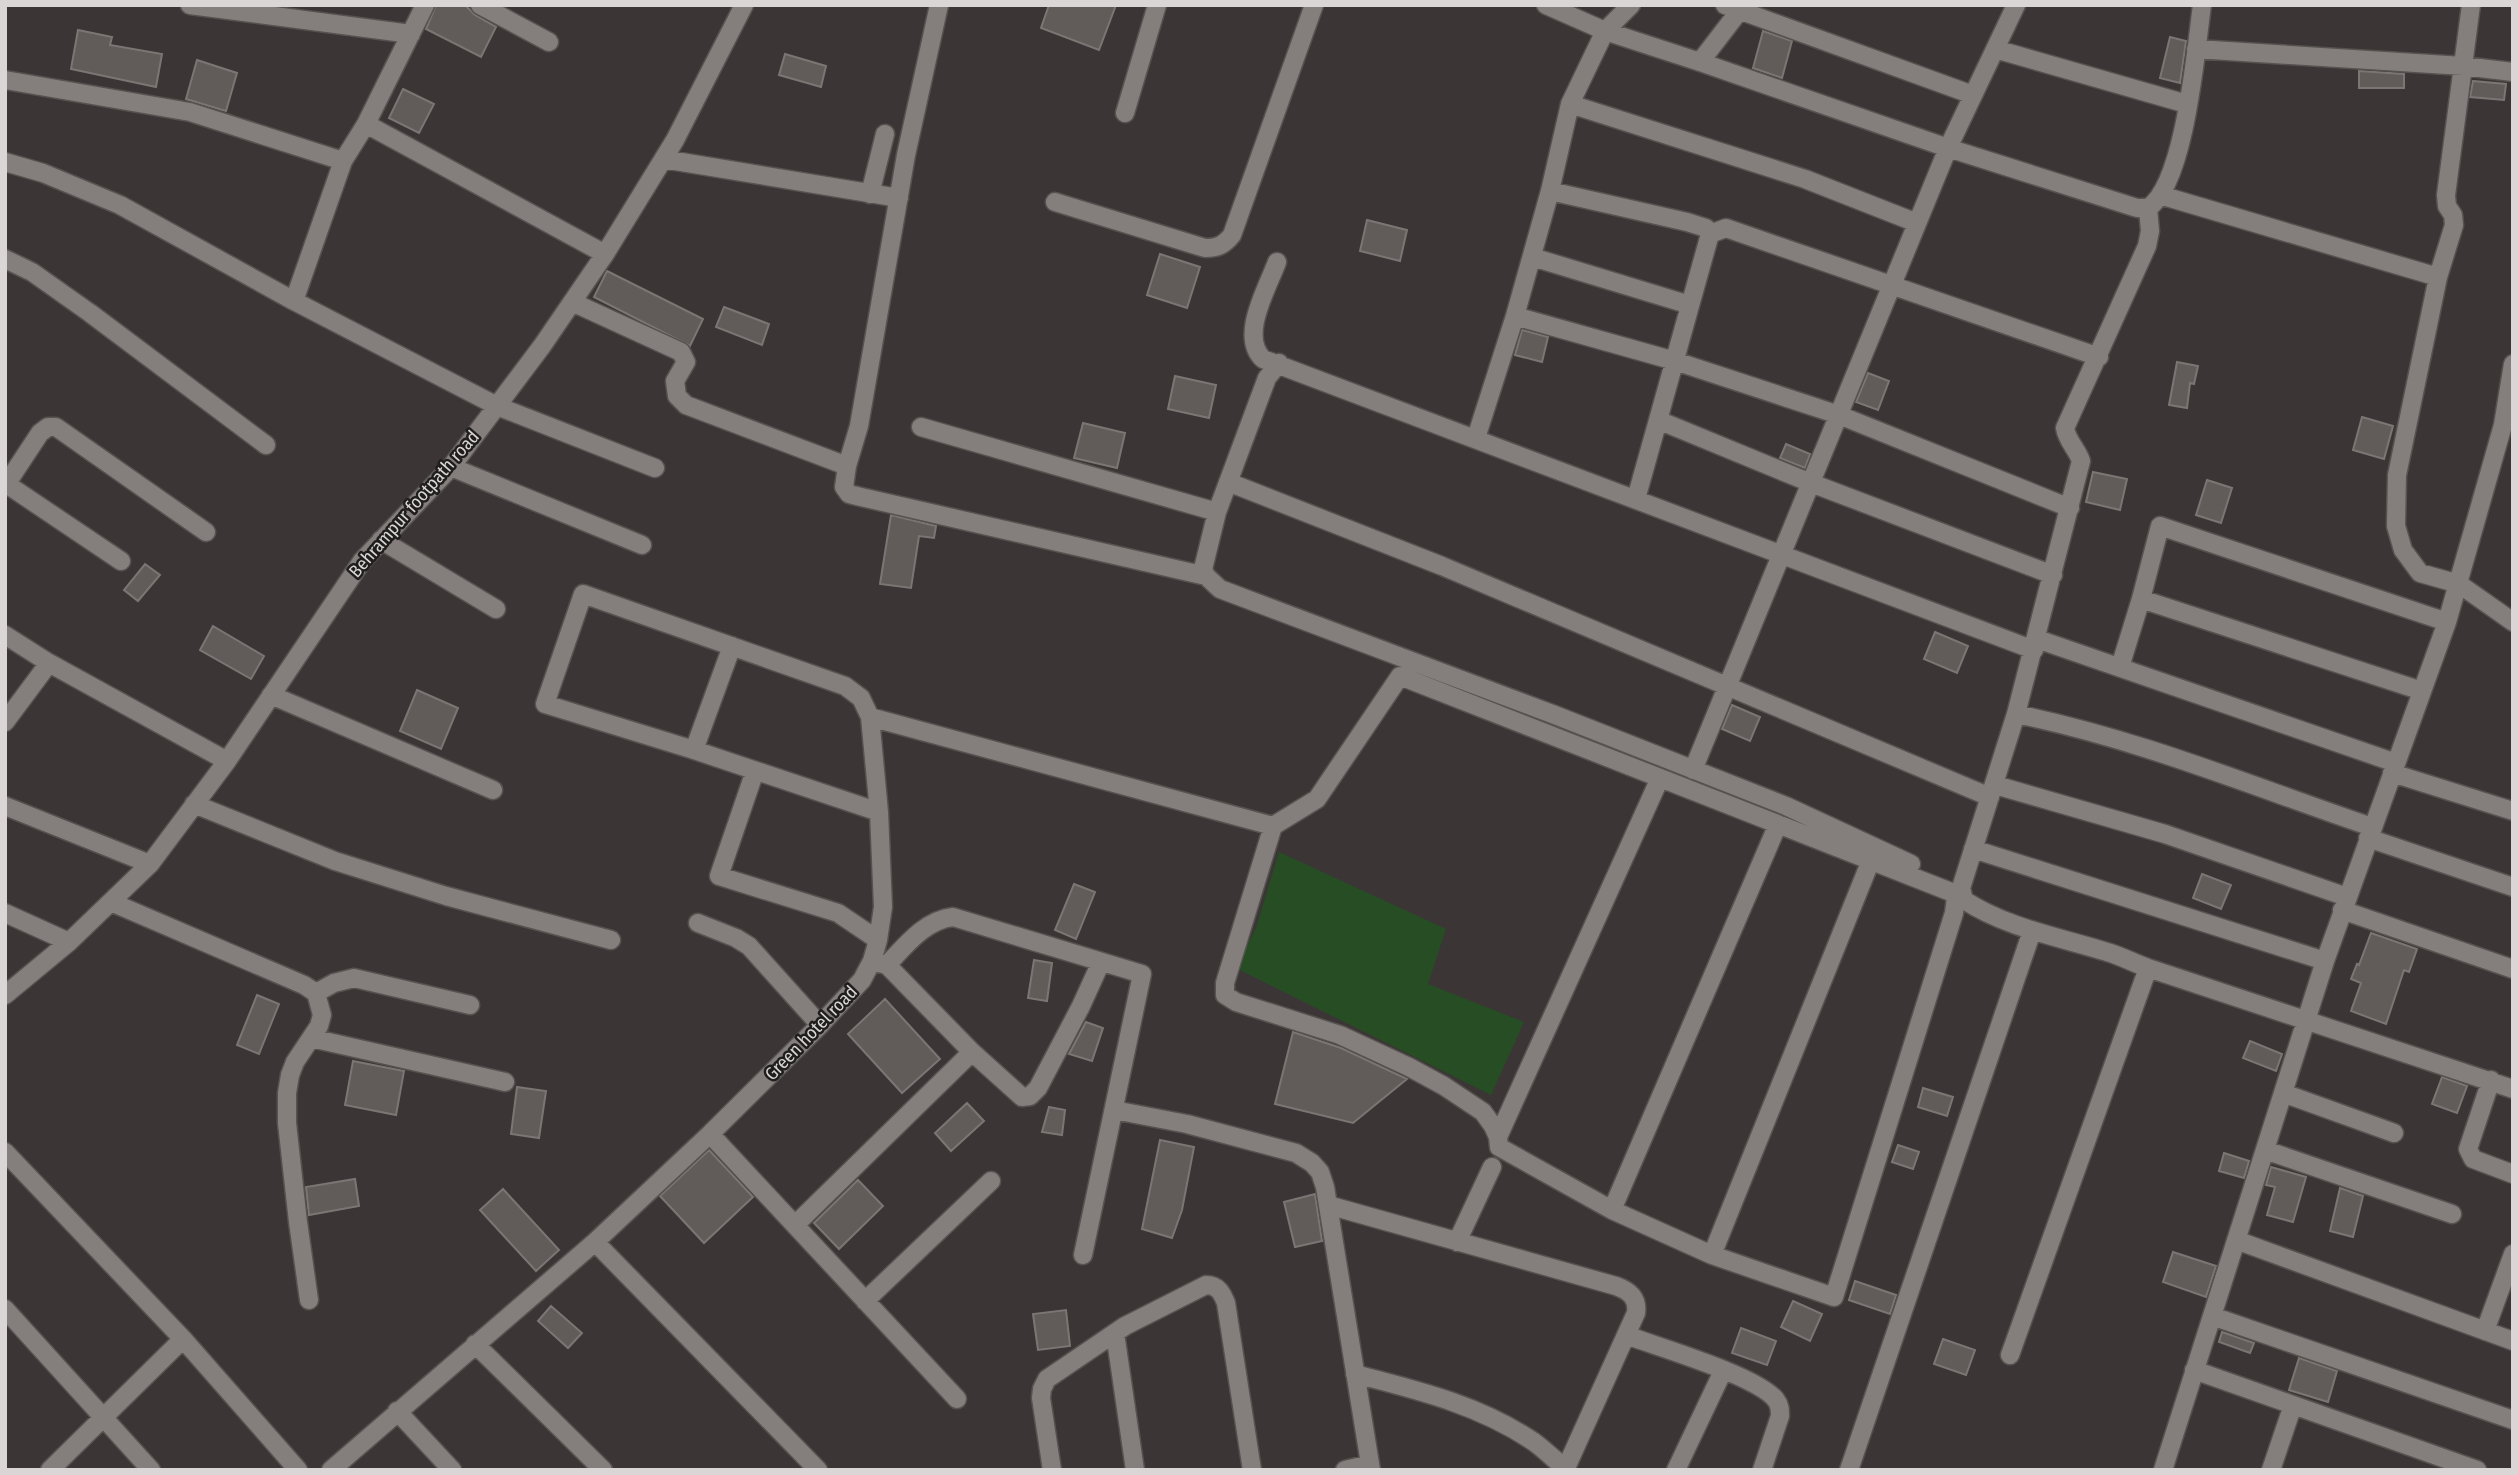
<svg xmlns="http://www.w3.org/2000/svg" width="2518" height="1475" font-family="'Fira Sans Condensed',sans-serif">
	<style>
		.green { fill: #274d24 }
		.building { fill: #615c5a; stroke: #7b7674; stroke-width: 2 }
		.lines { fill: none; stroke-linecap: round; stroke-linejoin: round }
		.minor-casing { stroke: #555250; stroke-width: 21 }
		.minor { stroke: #847f7d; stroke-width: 18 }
		.labels { text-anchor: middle; stroke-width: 5; stroke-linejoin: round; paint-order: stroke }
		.street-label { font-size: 18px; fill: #d9d6d5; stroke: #201e1d }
	</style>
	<rect width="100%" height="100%" fill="#3b3635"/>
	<path class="green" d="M1279 852 1446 929 1428 984 1524 1022 1491 1095 1236 968 1256 928Z"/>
	<path class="building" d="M436 5H465L475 15 496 27 481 57 426 29Z
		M1049 5H1116L1099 50 1041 28Z
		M78 30 112 37 110 45 162 54 156 87 71 69Z
		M1763 31 1792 41 1782 78 1753 68Z
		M2170 37 2186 41 2180 83 2160 78Z
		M785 54 826 66 821 87 779 75Z
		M197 60 237 73 226 111 186 99Z
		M2359 71 2404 74V88H2359Z
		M2473 81 2506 84 2504 100 2470 97Z
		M403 89 434 104 419 133 389 118Z
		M1367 220 1407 230 1400 261 1360 251Z
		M1160 254 1200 267 1187 308 1147 295Z
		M607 271 703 319 690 346 594 297Z
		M724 307 769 324 762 345 716 327Z
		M1522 330 1548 337 1542 362 1515 355Z
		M2177 362 2198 366 2194 384 2190 383 2187 408 2169 405Z
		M1868 373 1889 381 1878 410 1856 402Z
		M1175 376 1216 385 1209 418 1168 409Z
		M2362 417 2393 426 2384 459 2353 450Z
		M1083 423 1125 433 1117 468 1074 458Z
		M1786 444 1810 454 1805 468 1780 458Z
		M2093 472 2127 479 2120 510 2086 502Z
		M2207 480 2232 488 2221 523 2196 515Z
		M891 515 936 526 934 538 919 536 911 588 880 584Z
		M145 564 160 575 138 601 124 590Z
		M213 626 264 656 251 679 200 650Z
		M1935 632 1968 646 1957 673 1924 659Z
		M417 690 458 708 441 749 400 731Z
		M1732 705 1760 717 1750 741 1722 729Z
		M2202 874 2231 885 2221 909 2193 898Z
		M1074 884 1095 892 1076 939 1055 930Z
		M2371 933 2417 949 2409 972 2404 970 2386 1024 2351 1011 2361 983 2351 979 2357 964 2359 965Z
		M1034 960 1052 963 1047 1001 1028 998Z
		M257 995 279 1004 259 1054 237 1045Z
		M885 999 940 1059 902 1093 848 1034Z
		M1086 1022 1103 1028 1092 1061 1069 1054Z
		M1293 1032 1341 1048 1407 1079 1353 1123 1275 1104Z
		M2250 1041 2282 1054 2276 1071 2243 1058Z
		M353 1061 404 1071 396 1115 345 1105Z
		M2442 1077 2467 1086 2457 1113 2432 1104Z
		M517 1087 546 1091 539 1138 511 1134Z
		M1923 1088 1953 1097 1947 1116 1918 1107Z
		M967 1103 984 1121 951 1151 935 1133Z
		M1049 1107 1065 1110 1062 1135 1042 1132Z
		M1160 1140 1194 1147 1182 1210 1172 1238 1142 1229Z
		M1898 1145 1919 1152 1913 1169 1892 1162Z
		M709 1150 753 1197 704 1243 660 1196Z
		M2224 1153 2249 1161 2244 1178 2219 1171Z
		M2271 1167 2306 1177 2293 1222 2267 1215 2275 1187 2266 1185Z
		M355 1179 359 1206 309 1215 306 1187Z
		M858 1180 883 1206 839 1249 814 1223Z
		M2340 1188 2363 1196 2353 1237 2330 1231Z
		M503 1189 559 1250 536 1271 480 1210Z
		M1315 1194 1322 1241 1295 1247 1284 1202Z
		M2173 1252 2216 1266 2206 1297 2163 1282Z
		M1855 1281 1896 1295 1890 1314 1849 1300Z
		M1793 1301 1822 1314 1810 1341 1781 1327Z
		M551 1306 582 1333 568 1348 538 1321Z
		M1066 1310 1070 1346 1038 1350 1033 1314Z
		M1741 1328 1776 1341 1767 1365 1732 1353Z
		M2222 1332 2254 1343 2250 1353 2219 1342Z
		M1943 1339 1975 1350 1966 1375 1934 1364Z
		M2299 1358 2337 1371 2328 1402 2289 1390Z"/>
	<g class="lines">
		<defs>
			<path id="minor" d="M190 5 411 34
				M480 5 549 42
				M939 5 906 155 859 426 847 466 844 487 849 494 861 497 1206 576
				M1546 5 1605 31 1700 62 1948 148 2137 208H2148C2185 184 2196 49 2202 5
				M1725 5 1973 95
				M2471 5 2446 195 2447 206 2453 215 2454 225 2438 277 2397 475 2396 526 2403 550 2420 573 2459 584 2513 622
				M1995 49 2187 104
				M2196 49 2463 66 2513 72
				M1700 62 1740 10
				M5 80 190 112 343 161
				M1570 104 1805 179 1917 223
				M1125 113 1157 5
				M366 124 605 254
				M663 159 899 198
				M5 162 43 173 120 205 294 301 497 406 655 468
				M1550 191 1687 222 1706 228 1710 234
				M870 194 885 134
				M2160 195 2438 277
				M1055 202 1205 248C1218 248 1224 245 1232 235L1314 5
				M2148 208 2150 231 2147 246 2065 428C2067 441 2077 449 2081 461L2016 714 1961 888 1964 900C2007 928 2059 937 2107 952 2121 956 2134 963 2148 968L2513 1089
				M1532 257 1690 305
				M5 259 32 272 90 313 266 445
				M1277 262C1267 289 1239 336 1263 359L2034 650
				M294 301 343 161 366 124 425 5
				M572 302 681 352 686 362 675 381 677 396 686 405 847 466
				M1515 316 1675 361 1839 415 2070 508
				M1279 363 1267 378 1217 512 1203 569 1206 576 1220 589 1555 715 1786 806 1911 864
				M1658 420 1811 483 2053 575
				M921 427 1217 512
				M1476 438 1515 316 1550 191 1570 104 1605 31 1631 5
				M451 467 642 545
				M1228 482 1442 566 1990 797
				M5 483 121 561
				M5 486 40 433 48 427H56L206 532
				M1636 499 1710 234 1726 228 2099 357
				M381 540 496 609
				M2141 599 2422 691
				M5 635 49 663 227 761
				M2037 639 2396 763
				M2120 667 2141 599 2160 526 2447 622
				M1400 676 1951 892 1956 897 1954 913 1834 1297 1712 1255 1612 1210 1499 1147 1498 1137 1493 1126 1483 1112 1444 1086 1409 1067 1340 1035 1236 1002 1225 995V983L1273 826 1317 799Z
				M271 695 493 790
				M2016 714C2139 739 2254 787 2372 827
				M870 717 1273 826
				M5 722 49 663
				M694 750 732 646
				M1693 770 1948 148 2016 5
				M755 771 719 876 838 913 878 940
				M2392 773 2513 811
				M1995 785 2165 834 2347 897
				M194 804 335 861 446 896 611 940
				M5 806 150 864
				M2368 838 2513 887
				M1973 849 2325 961
				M111 902 304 985 316 993 322 1015 319 1026 295 1062 290 1075 287 1093V1123L298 1222 309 1300
				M2342 910 2513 969
				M5 913 69 942
				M698 923 736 938 749 946 820 1025
				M875 962 887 965 972 1052 1022 1097 1030 1096 1038 1088 1081 1006 1101 962
				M887 965C905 946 925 920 953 917L1142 974 1083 1255
				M316 993 334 983 354 978 470 1005
				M5 995 69 942 150 864 227 761 362 561 451 467 542 346 605 254 675 140 744 5
				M311 1038 505 1082
				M2491 1080 2468 1149 2473 1159 2513 1174
				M2283 1093 2394 1133
				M1114 1110 1187 1124 1296 1153 1312 1163 1320 1172 1325 1187 1371 1470
				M710 1134 957 1399
				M1498 1137 1660 778
				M2265 1150 2452 1214
				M5 1152 183 1339 298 1470
				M1328 1205 1616 1286C1630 1291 1638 1298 1636 1313L1565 1470
				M1612 1210 1778 824
				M795 1225 972 1052
				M2236 1240 2513 1341
				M595 1242 818 1470
				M1457 1242 1492 1167
				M1712 1255 1871 860
				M865 1301 991 1181
				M5 1309 151 1470
				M2212 1316 2513 1420
				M2485 1331 2513 1254
				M1115 1333 1135 1470
				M1626 1335C1658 1347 1758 1376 1776 1400 1780 1405 1780 1410 1780 1416L1762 1470
				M475 1344 603 1470
				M2010 1355 2148 968
				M2194 1370 2477 1470
				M1355 1374C1417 1390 1480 1405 1534 1442 1545 1450 1556 1461 1567 1470
				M397 1411 452 1470
				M50 1470 183 1339
				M331 1470 595 1242 710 1134 820 1025 862 980 872 961 878 940 883 907 879 812 870 717 861 698 845 686 583 594 545 704 694 750 879 812
				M1052 1470 1041 1398 1042 1389 1047 1379 1125 1326 1206 1285C1218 1285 1222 1293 1226 1303L1252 1470
				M1345 1470 1370 1464
				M1676 1470 1723 1371
				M1849 1470 2032 931
				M2163 1470 2325 961 2447 622 2503 425 2513 364
				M2271 1470 2293 1405"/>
		</defs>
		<use href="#minor" class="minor-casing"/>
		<use href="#minor" class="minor"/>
	</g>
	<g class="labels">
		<g class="street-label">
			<text transform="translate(414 504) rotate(-49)" y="6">Behrampur footpath road</text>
			<text transform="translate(811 1033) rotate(-46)" y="6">Green hotel road</text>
		</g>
	</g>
	<rect width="2518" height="1475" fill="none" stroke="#d9d6d5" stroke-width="14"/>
</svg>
